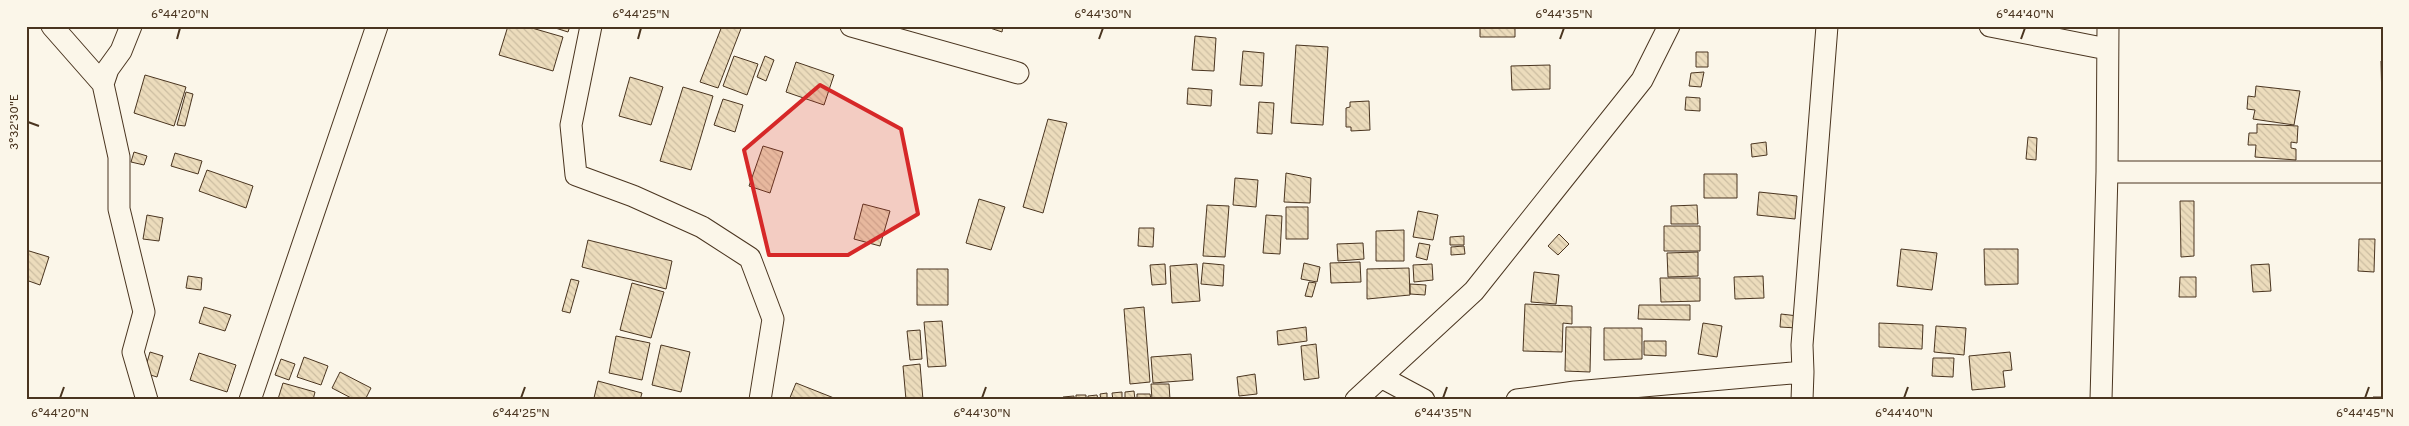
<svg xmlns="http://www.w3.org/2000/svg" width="2409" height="426" font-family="Overpass,sans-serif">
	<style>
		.building { fill: url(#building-back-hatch); stroke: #4a3520 }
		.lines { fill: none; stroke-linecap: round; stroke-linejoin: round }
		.minor-casing { stroke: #4a3520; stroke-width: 23 }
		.minor { stroke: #fbf6e9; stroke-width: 21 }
		.marked { fill: #d62828; fill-opacity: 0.2; stroke: #d62828; stroke-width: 4; stroke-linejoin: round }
		.ticks { fill: none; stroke: #4a3520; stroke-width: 2 }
		.neatline { fill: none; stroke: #4a3520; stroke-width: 2 }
		.ticks-label { font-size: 12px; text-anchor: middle; fill: #4a3520 }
	</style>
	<defs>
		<pattern id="building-back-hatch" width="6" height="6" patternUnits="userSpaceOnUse" patternTransform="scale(1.25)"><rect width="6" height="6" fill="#ecdcbc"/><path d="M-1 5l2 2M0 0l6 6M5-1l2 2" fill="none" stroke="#ccbda1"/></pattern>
	</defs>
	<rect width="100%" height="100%" fill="#fbf6e9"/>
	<path class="building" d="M508 26H525L563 37 553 71 499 55Z
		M549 26H570L568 32Z
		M722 26H742L718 88 700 82Z
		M984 26H1003L1002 32Z
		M1322 26H1368V28H1322Z
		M1480 26H1515V37H1480Z
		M1195 36 1216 38 1214 71 1192 70Z
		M1296 45 1328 47 1323 125 1291 123Z
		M1243 51 1264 53 1262 86 1240 85Z
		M1696 52H1708V67H1696Z
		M734 56 758 64 747 95 723 86Z
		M765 56 774 60 766 81 757 77Z
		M2381 61H2383V103H2382Z
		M796 62 834 75 824 105 786 92Z
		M1550 65V89L1512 90 1511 66Z
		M1704 72 1701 87 1689 86 1691 73Z
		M145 75 186 87 174 126 134 113Z
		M630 77 663 87 651 125 619 116Z
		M2256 86 2300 91 2294 125 2253 119 2255 110 2247 109 2248 96 2255 97Z
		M683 87 713 96 691 170 660 161Z
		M1188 88 1212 90 1211 106 1187 104Z
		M186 92 193 94 185 126 177 125Z
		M1686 97 1700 98V111L1685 110Z
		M723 99 743 105 735 132 714 125Z
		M1369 101 1370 130 1351 131V127H1346V108L1350 107V102Z
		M1259 102 1274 103 1272 134 1257 133Z
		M1048 119 1067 123 1043 213 1023 207Z
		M2257 124 2298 126 2297 143 2291 142V148L2296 149V160L2255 157 2256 145H2248L2249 133H2257Z
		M2028 137 2037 138 2036 160 2026 159Z
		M1766 142 1767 155 1752 157 1751 144Z
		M763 146 783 152 770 193 749 186Z
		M134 152 147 156 144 165 131 162Z
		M175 153 202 161 198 174 171 166Z
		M207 170 253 186 246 208 199 191Z
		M1286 173 1311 178 1310 203 1284 202Z
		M1704 174H1737V198H1704Z
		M1235 178 1258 180 1256 207 1233 205Z
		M1759 192 1797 196 1795 219 1757 215Z
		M979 199 1005 207 991 250 966 243Z
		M2180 201H2194V256L2181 257Z
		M863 204 890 211 880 246 854 239Z
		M1207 205 1229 206 1225 257 1203 256Z
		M1697 205 1698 224H1671V206Z
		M1286 207H1308V239H1286Z
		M1418 211 1438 215 1433 240 1413 237Z
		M147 215 163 218 159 241 143 239Z
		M1266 215 1282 216 1280 254 1263 253Z
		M1664 226H1700V251H1664Z
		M1139 228H1154L1153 247 1138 246Z
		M1404 230V261H1376V231Z
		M1559 234 1569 244 1558 255 1548 246Z
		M1464 236V245H1450V237Z
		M2359 239H2375L2374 272 2358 271Z
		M588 240 672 261 666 289 582 267Z
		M1363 243 1364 259 1338 261 1337 244Z
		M1419 243 1430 245 1427 260 1416 257Z
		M1464 246 1465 254 1451 255V247Z
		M1901 249 1937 253 1932 290 1897 286Z
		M1984 249H2018V284L1985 285Z
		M26 250 49 257 40 285 26 280Z
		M1698 252V276L1668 277 1667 253Z
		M1360 262 1361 282 1331 283 1330 263Z
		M1203 263 1224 265 1223 286 1201 284Z
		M1304 263 1320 267 1317 282 1301 279Z
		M1165 264 1166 284 1152 285 1150 265Z
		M1197 264 1200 301 1172 303 1170 266Z
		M1432 264 1433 280 1414 282 1413 265Z
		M2269 264 2271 291 2253 292 2251 265Z
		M1409 268 1410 295 1367 299V269Z
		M917 269H948V305H917Z
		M1534 272 1559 275 1556 304 1531 302Z
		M188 276 202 278 201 290 186 288Z
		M1763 276 1764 298 1735 299 1734 277Z
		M2180 277H2196V297H2179Z
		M1660 278H1700V301L1661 302Z
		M571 279 579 281 570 313 562 311Z
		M1309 282 1316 283 1312 297 1305 296Z
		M632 283 664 292 651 338 620 330Z
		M1410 284 1426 285 1425 295 1410 294Z
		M1525 304 1572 306V324L1563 323 1562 352 1523 351Z
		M1639 305H1690V320L1638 319Z
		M204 307 231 315 225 331 199 323Z
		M1144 307 1150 382 1130 384 1124 309Z
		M1781 314 1798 316 1797 328 1780 327Z
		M942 321 946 366 928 367 924 322Z
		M1703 323 1722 326 1717 357 1698 354Z
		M1879 323 1923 325 1922 349 1879 347Z
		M1936 326 1966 328 1964 355 1934 352Z
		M1306 327 1307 341 1278 345 1277 331Z
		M1566 327H1591L1590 372 1565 371Z
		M1604 328H1642V359L1604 360Z
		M920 330 922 359 910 360 907 331Z
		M616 336 650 343 642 380 609 373Z
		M1644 341H1666V356L1644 355Z
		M1316 344 1319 378 1304 380 1301 346Z
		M661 345 690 352 681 392 652 385Z
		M150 352 163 356 157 377 144 373Z
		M2010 352 2012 370 2003 371 2005 387 1972 390 1969 356Z
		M199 353 236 365 227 392 190 380Z
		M1191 354 1193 380 1153 383 1151 357Z
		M304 357 328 366 321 385 297 377Z
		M1933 358H1954L1953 377 1932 376Z
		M281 359 295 364 289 380 275 375Z
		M920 364 923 400H906L903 366Z
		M340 372 371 388 365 400H355L332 388Z
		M1255 374 1257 394 1239 396 1237 377Z
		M598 381 642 393 640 400 594 398Z
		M283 383 315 392 313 400 278 399Z
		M796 383 839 400H789Z
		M1151 384H1169L1170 400H1152Z
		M1134 391 1135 400H1125V392Z
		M1122 392V400H1113L1112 393Z
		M1107 393V400H1101L1100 394Z
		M1137 394H1150L1151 400H1137Z
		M1076 395H1086V400H1076Z
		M1097 395 1098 400H1088V396Z
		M1074 396V400H1063V397Z
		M2373 397H2383V400H2373Z"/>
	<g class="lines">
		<defs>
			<path id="minor" d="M52 26 103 84 119 157V209L144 312 133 352 147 400
				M591 26 571 125 576 175 633 196 702 227 750 258 773 319 760 400
				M851 26 1018 73
				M1990 26 2107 49
				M103 84 108 69 121 51 131 26
				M2107 172H2383
				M1381 377 1424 400
				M250 400 377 26
				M1356 400 1474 291 1642 80 1669 26
				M1517 400 1575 392 1803 372
				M1802 400 1803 372 1802 345 1827 26
				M2101 400 2107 172 2108 26"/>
		</defs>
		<use href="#minor" class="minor-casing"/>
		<use href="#minor" class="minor"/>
	</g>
	<path class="marked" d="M820 85 901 129 918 214 848 255H769L744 150Z"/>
	<path class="ticks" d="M177 39 180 28M638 39 641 28M1099 39 1103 28M1560 39 1564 28M2021 39 2025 28M28 122 39 126M60 398 64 387M521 398 525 387M982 398 986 387M1443 398 1447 387M1904 398 1908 387M2365 398 2369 387"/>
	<rect width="2409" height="426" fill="none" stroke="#fbf6e9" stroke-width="55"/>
	<rect x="28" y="28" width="2354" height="370" class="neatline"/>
	<g class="ticks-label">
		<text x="180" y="18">6°44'20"N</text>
		<text x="641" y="18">6°44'25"N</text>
		<text x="1103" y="18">6°44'30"N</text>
		<text x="1564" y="18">6°44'35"N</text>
		<text x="2025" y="18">6°44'40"N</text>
		<text transform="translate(14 122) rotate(-90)" y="4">3°32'30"E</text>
		<text x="60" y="417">6°44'20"N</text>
		<text x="521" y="417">6°44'25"N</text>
		<text x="982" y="417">6°44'30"N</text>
		<text x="1443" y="417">6°44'35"N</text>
		<text x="1904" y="417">6°44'40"N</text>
		<text x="2365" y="417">6°44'45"N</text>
	</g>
</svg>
